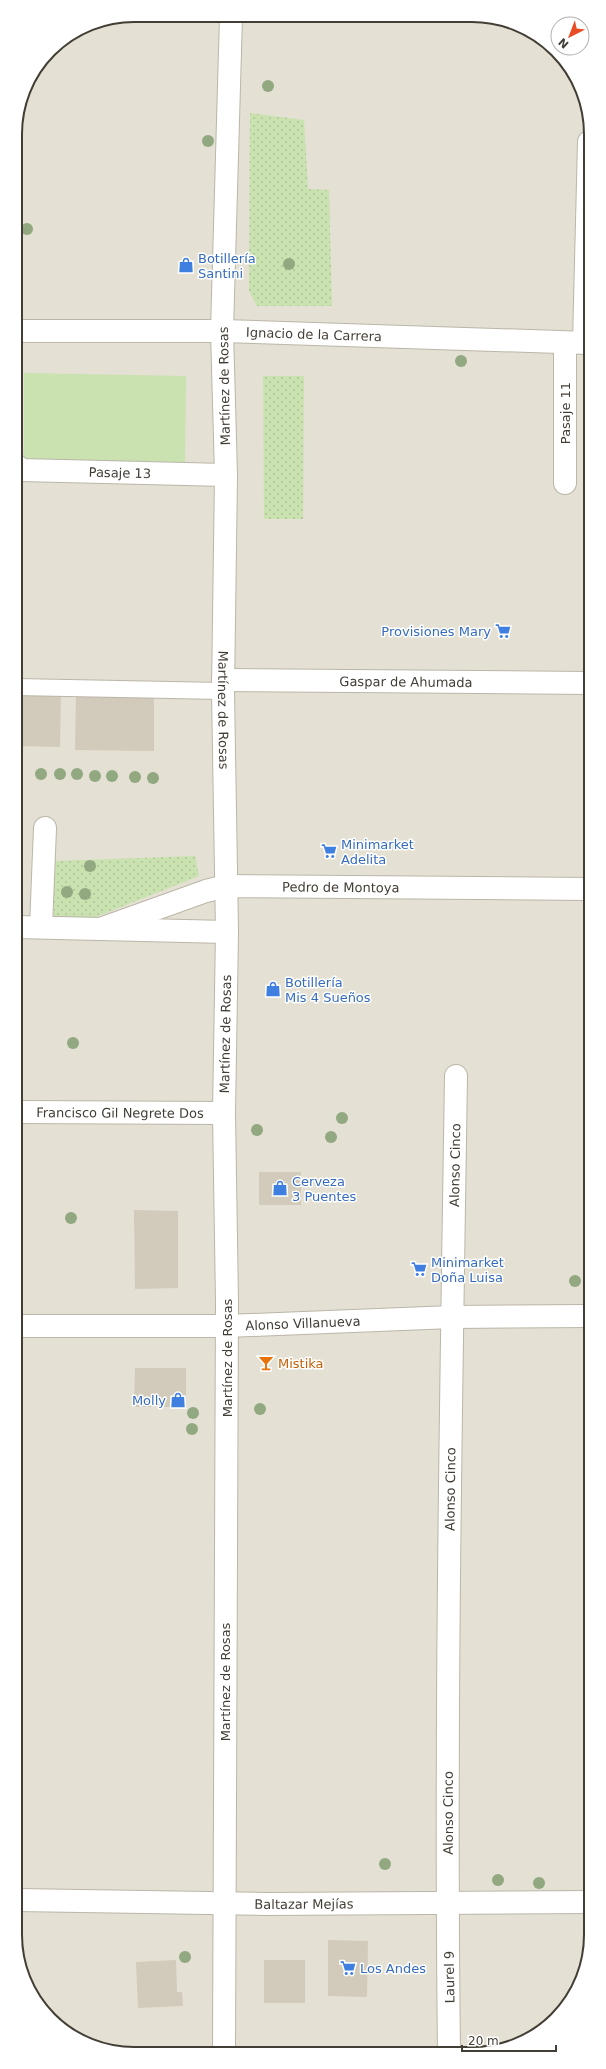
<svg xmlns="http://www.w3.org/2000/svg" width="606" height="2069" font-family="'DejaVu Sans',sans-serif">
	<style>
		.residential { fill: #e4e0d3 }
		.grass { fill: url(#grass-dots) }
		.garden { fill: #c9e2b0 }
		.building { fill: #d2cabb }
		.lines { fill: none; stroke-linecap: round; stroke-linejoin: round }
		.service-casing { stroke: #bbb6a8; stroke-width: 18 }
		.minor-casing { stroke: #bbb6a8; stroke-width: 24 }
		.tertiary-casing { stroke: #bbb6a8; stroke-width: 24 }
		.service { stroke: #fff; stroke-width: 16 }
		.minor { stroke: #fff; stroke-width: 22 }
		.tertiary { stroke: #fff; stroke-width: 22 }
		.tree { fill: #91a880 }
		.labels { text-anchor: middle; stroke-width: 3; stroke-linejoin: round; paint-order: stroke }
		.shop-label { font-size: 13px; fill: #366cbe; stroke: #fff; text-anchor: start }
		.street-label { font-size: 13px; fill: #433e35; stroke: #fff }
		.food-label { font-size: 13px; fill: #c56008; stroke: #fff; text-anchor: start }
		.rim { fill: none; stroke: #433e35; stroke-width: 2 }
	</style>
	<defs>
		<pattern id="grass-dots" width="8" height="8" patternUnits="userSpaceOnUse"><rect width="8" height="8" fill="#c9e2b0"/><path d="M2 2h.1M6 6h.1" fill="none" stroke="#aec398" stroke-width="1.8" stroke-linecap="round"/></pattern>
	</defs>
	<rect width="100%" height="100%" fill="#f1eee5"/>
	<path class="residential" d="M134 15 495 17 531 31 556 50 579 81 589 111 591 1942 582 1980 562 2013 532 2038 495 2052H111L81 2042 50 2019 31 1994 17 1958 15 127 24 89 50 50 89 24Z"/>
	<path class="grass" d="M250 113 304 120 308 189 329 190 332 306H257L249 291Z
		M263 376H304L303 519H264Z
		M195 856 199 876 91 919 54 916V861Z"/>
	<path class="garden" d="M24 373 186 376 185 462 24 460Z"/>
	<path class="building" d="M16 692 61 693 60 747 16 746Z
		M76 693 154 695V751L75 750Z
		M259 1172H301V1205H259Z
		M134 1210 178 1211V1288L135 1289Z
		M135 1368H186V1407H134Z
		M328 1940 368 1941 367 1997 328 1996Z
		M176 1960 177 1992H182L183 2006 138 2008 136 1962Z
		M264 1960H305V2003H264Z"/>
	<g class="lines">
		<defs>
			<path id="service" d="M16 687 223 691"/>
			<g id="minor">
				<path d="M222 331 231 16"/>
				<path d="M565 343V483"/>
				<path d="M584 343 589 142"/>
				<path id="s1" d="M16 465 21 470 226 475"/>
				<path id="s2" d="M223 680 589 683"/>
				<path d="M16 927 227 932"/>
				<path d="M41 927 45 828"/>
				<path id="s3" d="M100 929 206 891 226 886 590 889"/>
				<path id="s4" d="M16 1112 224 1113"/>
				<path id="s5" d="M17 1326H227L452 1317 590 1316"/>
				<path id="s6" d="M17 1900 266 1904 591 1902"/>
				<path id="s7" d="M449 2052C445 1726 451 1401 456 1076"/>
			</g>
			<g id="tertiary">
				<path id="s8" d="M15 331H222L589 343"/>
				<path id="s9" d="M222 331 226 475 223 691 227 932 224 1113 227 1302 224 2052"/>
			</g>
		</defs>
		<use href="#service" class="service-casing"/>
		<use href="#minor" class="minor-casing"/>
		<use href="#tertiary" class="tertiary-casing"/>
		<use href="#service" class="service"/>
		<use href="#minor" class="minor"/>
		<use href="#tertiary" class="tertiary"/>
	</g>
	<g class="tree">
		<circle cx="268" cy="86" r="6"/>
		<circle cx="208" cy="141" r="6"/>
		<circle cx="27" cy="229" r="6"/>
		<circle cx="289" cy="264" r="6"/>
		<circle cx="461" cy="361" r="6"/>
		<circle cx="41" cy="774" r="6"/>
		<circle cx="60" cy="774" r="6"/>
		<circle cx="77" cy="774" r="6"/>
		<circle cx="95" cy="776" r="6"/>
		<circle cx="112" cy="776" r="6"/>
		<circle cx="135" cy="777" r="6"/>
		<circle cx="153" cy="778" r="6"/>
		<circle cx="90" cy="866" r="6"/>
		<circle cx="67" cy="892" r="6"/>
		<circle cx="85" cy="894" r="6"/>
		<circle cx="73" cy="1043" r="6"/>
		<circle cx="342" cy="1118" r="6"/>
		<circle cx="257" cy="1130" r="6"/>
		<circle cx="331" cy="1137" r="6"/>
		<circle cx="71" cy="1218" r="6"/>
		<circle cx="575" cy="1281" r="6"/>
		<circle cx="260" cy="1409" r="6"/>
		<circle cx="193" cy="1413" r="6"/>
		<circle cx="192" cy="1429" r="6"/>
		<circle cx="385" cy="1864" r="6"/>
		<circle cx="498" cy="1880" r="6"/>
		<circle cx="539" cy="1883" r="6"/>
		<circle cx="185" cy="1957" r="6"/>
	</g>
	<defs>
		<symbol id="shop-bare" viewBox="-9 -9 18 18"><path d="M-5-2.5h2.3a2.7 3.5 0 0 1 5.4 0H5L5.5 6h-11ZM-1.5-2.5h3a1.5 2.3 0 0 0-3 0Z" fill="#3f7fe0" stroke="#fff" stroke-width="2.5" paint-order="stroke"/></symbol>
		<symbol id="supermarket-bare" viewBox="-9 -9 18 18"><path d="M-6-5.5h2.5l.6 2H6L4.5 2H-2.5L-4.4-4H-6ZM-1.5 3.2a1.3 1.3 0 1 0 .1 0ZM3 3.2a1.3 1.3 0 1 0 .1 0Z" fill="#3f7fe0" stroke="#fff" stroke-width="2.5" paint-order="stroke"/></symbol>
		<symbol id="bar-bare" viewBox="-9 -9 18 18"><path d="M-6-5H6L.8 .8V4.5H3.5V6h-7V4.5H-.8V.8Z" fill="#e8710a" stroke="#fff" stroke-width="2.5" paint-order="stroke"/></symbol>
	</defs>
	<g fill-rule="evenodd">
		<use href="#shop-bare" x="175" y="254" width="22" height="22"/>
		<use href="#supermarket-bare" x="492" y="620" width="22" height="22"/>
		<use href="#supermarket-bare" x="318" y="840" width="22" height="22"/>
		<use href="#shop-bare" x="262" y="978" width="22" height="22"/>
		<use href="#shop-bare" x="269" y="1177" width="22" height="22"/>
		<use href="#supermarket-bare" x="408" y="1258" width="22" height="22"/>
		<use href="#bar-bare" x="255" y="1352" width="22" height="22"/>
		<use href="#shop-bare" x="167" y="1389" width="22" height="22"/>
		<use href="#supermarket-bare" x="337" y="1957" width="22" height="22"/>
	</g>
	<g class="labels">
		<g class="shop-label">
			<text x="198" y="263">Botillería<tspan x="198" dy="15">Santini</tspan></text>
			<text x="491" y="636" text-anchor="end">Provisiones Mary</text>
			<text x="341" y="849">Minimarket<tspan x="341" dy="15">Adelita</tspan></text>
			<text x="285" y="987">Botillería<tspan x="285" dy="15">Mis 4 Sueños</tspan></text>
			<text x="292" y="1186">Cerveza<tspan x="292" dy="15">3 Puentes</tspan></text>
			<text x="431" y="1267">Minimarket<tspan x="431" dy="15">Doña Luisa</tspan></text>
			<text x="166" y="1405" text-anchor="end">Molly</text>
			<text x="360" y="1973">Los Andes</text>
		</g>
		<g class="street-label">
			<text dy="5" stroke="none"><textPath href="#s8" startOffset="299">Ignacio de la Carrera</textPath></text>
			<text transform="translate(224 386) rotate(-91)" y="5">Martínez de Rosas</text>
			<text transform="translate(565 413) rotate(-90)" y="5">Pasaje 11</text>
			<text dy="5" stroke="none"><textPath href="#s1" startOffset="106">Pasaje 13</textPath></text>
			<text dy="5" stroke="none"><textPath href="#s2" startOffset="183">Gaspar de Ahumada</textPath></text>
			<text dy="5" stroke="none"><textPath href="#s9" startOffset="379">Martínez de Rosas</textPath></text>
			<text dy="5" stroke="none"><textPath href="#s3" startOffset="248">Pedro de Montoya</textPath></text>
			<text transform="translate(225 1034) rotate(-89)" y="5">Martínez de Rosas</text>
			<text dy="5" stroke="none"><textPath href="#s4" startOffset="104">Francisco Gil Negrete Dos</textPath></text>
			<text dy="5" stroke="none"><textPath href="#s7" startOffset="887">Alonso Cinco</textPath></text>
			<text dy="5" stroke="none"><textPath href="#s5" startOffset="286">Alonso Villanueva</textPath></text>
			<text transform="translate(227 1358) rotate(-90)" y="5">Martínez de Rosas</text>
			<text dy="5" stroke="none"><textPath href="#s7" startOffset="563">Alonso Cinco</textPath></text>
			<text transform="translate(225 1682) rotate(-90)" y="5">Martínez de Rosas</text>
			<text dy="5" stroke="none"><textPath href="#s7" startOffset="239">Alonso Cinco</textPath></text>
			<text dy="5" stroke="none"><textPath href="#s6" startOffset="287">Baltazar Mejías</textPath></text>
			<text transform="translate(449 1977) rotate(-91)" y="5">Laurel 9</text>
		</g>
		<g class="food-label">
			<text x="278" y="1368">Mistika</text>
		</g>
	</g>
	<path d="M0 0H606V2069H0ZM134 22H472A112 112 0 0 1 584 134V1935A112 112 0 0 1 472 2047H134A112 112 0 0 1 22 1935V134A112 112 0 0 1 134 22Z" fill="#fff" fill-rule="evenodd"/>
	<path class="rim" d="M134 22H472A112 112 0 0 1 584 134V1935A112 112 0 0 1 472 2047H134A112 112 0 0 1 22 1935V134A112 112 0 0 1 134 22Z"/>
	<g transform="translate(570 36) rotate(222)"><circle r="19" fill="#ffffff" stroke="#b4b2ae"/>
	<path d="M0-3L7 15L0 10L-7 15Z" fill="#e94b24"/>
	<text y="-6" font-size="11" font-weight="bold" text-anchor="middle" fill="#433e35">N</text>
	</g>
	<path d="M462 2045v6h94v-6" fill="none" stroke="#433e35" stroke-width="2"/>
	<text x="468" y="2045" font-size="12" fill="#433e35" stroke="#ffffff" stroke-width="3" paint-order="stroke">20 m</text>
</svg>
